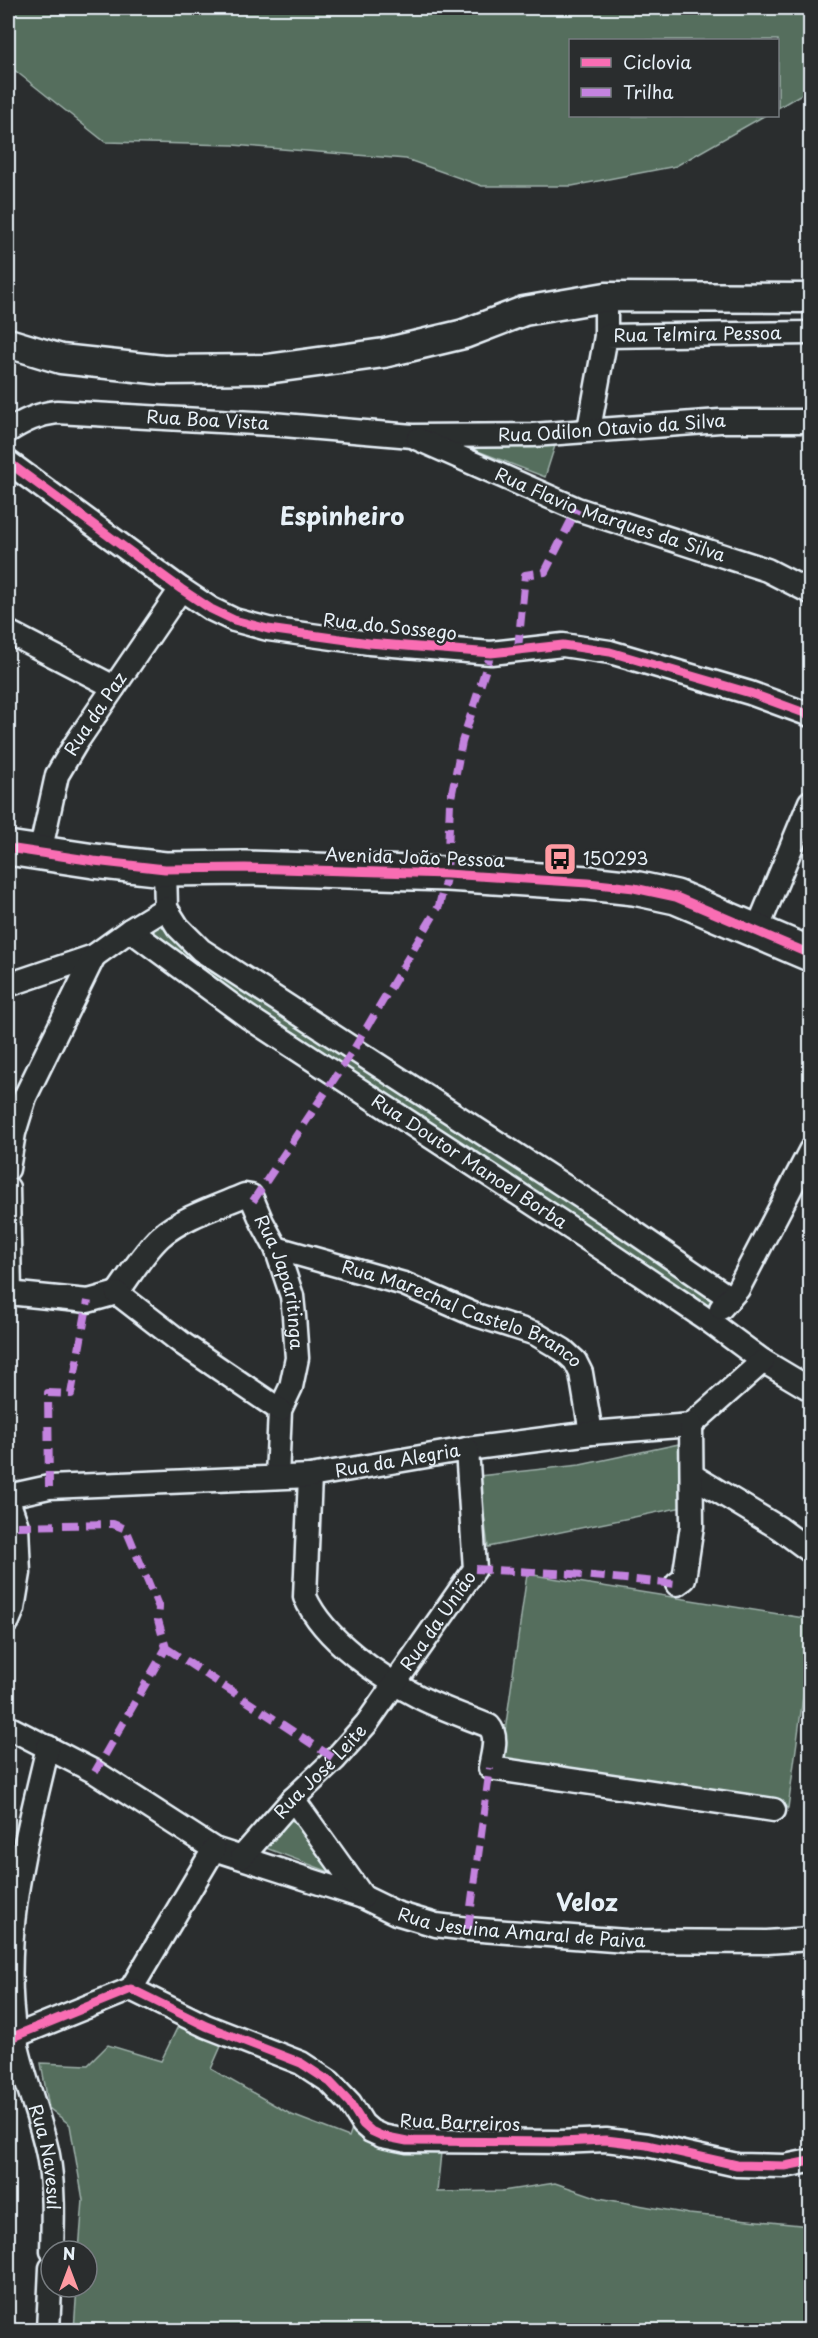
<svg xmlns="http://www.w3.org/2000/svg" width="818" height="2338" font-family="'Playpen Sans',sans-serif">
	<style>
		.green { fill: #546e5d; stroke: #9eb0aa; stroke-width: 1.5 }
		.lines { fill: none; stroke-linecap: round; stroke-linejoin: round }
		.minor-casing { stroke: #e8f1f8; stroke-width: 27 }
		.tertiary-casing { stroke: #e8f1f8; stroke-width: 33 }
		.primary-casing { stroke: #e8f1f8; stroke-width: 38 }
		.minor { stroke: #2a2d2e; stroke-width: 22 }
		.tertiary { stroke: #2a2d2e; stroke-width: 28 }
		.primary { stroke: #2a2d2e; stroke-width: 33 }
		.quiet { stroke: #c483df; stroke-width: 8; stroke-dasharray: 15 8; stroke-linecap: butt }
		.cycleway-casing { stroke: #2a2d2e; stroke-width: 13 }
		.cycleway { stroke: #f96db3; stroke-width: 9 }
		.labels { text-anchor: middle; stroke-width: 5; stroke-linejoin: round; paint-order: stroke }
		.street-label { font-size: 18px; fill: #e8f1f8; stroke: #2a2d2e }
		.poi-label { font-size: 18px; fill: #e8f1f8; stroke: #2a2d2e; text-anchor: start }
		.district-label { font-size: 24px; font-weight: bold; fill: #e8f1f8; stroke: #2a2d2e }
	</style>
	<rect width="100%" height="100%" fill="#2a2d2e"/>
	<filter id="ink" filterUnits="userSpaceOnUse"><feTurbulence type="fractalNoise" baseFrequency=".0167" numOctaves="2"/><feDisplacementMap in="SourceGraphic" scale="12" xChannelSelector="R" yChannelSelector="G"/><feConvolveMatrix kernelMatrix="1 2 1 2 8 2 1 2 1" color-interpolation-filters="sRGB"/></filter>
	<g filter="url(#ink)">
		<path class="green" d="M8 8H810V89L778 108V40H570V116H764L676 166 572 186H482L406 159 233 145 105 142 8 65Z
			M560 430 545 477 426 431Z
			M169 912 189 937 736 1290 722 1320 135 928Z
			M679 1444 688 1506 488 1547 479 1476 580 1465Z
			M527 1574 810 1619V1645L788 1808 500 1767Z
			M293 1813 351 1880 263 1847Z
			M182 2018 226 2035 211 2069 292 2115 349 2137 355 2120 442 2143 437 2192 502 2191 555 2183 599 2198 689 2214 810 2226V2330H74L77 2287H87V2251H79L83 2200 70 2125 49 2108 41 2063 88 2065 108 2045 161 2061Z"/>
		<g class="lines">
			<defs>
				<g id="minor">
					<path d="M606 297V336"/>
					<path id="s1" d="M589 429 606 336 810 333"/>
					<path id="s2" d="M8 431C24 421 38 414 57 412L272 424 412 436 533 435 720 421H810"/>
					<path id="s3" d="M418 439 577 509 767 570 810 592"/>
					<path d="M8 462 181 589 211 609 234 620 268 629 369 643 491 653 563 645 610 652 750 693 810 715"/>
					<path d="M8 632 114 687"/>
					<path id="s4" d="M40 853 57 775 76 743 181 589"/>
					<path d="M165 869 166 908 178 927 201 950 615 1219 730 1298"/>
					<path id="s5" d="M130 930 248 1017 598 1246 709 1321 763 1361 810 1389"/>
					<path d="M757 930 810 802"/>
					<path d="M8 985 94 956 130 930 166 908"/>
					<path d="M8 1169 14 1133 25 1097 94 956"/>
					<path d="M8 1188 10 1293"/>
					<path id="s6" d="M276 1248 404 1284 473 1314 536 1334 563 1350 575 1361 581 1373 591 1433"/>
					<path d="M8 1293 88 1301 117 1293"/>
					<path id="s7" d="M117 1293C131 1274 143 1253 160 1237 181 1218 219 1206 245 1195L251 1196 262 1222 276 1248 292 1296 294 1316 297 1358 291 1387 280 1410 277 1477"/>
					<path d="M117 1293 183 1344 280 1410"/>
					<path d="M721 1308 738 1289 810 1151"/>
					<path d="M310 1476 305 1597C324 1640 380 1677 421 1698 443 1709 467 1717 489 1726 499 1737 492 1755 490 1768L774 1810"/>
					<path d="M693 1476 779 1528 810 1551"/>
					<path id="s8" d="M8 1496 49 1487 310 1476 467 1449 591 1433 691 1425 763 1361"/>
					<path d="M8 1500 17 1526 19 1573 13 1609 8 1621"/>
					<path d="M677 1584 684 1579 692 1526 691 1425"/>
					<path id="s9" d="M8 1727 95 1772 214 1849 363 1897 396 1913 436 1925 468 1929 626 1941 767 1942 810 1939"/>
					<path id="s10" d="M48 1747C25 1844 0 1935 15 2036 22 2076 40 2115 48 2155 54 2186 53 2220 52 2251"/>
					<path d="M293 1799 363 1897"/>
					<path id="s11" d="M242 1857 293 1799 335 1759 367 1723 475 1569 467 1449"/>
					<path d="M131 1989 214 1849"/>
					<path d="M15 2036 131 1989 206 2026 301 2063 330 2082 350 2103 363 2124 371 2131 382 2136 407 2141 560 2142 606 2140 647 2145 737 2165 785 2166 810 2161"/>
					<path d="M48 2330 51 2268"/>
				</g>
				<path id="tertiary" d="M8 343 61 359 163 370 267 369 384 353 464 334 524 311 606 297 810 298"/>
				<path id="primary" d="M8 848 94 861 165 869 245 868 447 874 588 883 634 888 676 897 810 954"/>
			</defs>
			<use href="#minor" class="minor-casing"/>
			<use href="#tertiary" class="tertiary-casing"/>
			<use href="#primary" class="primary-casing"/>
			<use href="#minor" class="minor"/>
			<use href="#tertiary" class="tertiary"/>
			<use href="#primary" class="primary"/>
			<path class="quiet" d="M518 649 525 575 545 572 577 509
				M253 1201 354 1049 439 906 447 874 450 803 462 742 491 653
				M49 1487 48 1393 71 1394 88 1301
				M17 1526 113 1524 126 1529 159 1608 158 1620 166 1648 95 1772
				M475 1569 572 1574 677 1584
				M166 1648 335 1759
				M468 1929 490 1768"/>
			<defs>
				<path id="cycleway" d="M8 462 181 589 211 609 234 620 268 629 369 643 491 653 563 645 610 652 750 693 810 715
					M8 848 94 861 165 869 245 868 447 874 588 883 634 888 676 897 810 954
					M15 2036 131 1989 206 2026 301 2063 330 2082 350 2103 363 2124 371 2131 382 2136 407 2141 560 2142 606 2140 647 2145 737 2165 785 2166 810 2161"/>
			</defs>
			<use href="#cycleway" class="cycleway-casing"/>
			<use href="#cycleway" class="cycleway"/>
		</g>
	</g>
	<defs>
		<symbol id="bus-square" viewBox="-11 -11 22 22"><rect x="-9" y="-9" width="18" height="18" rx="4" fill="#ff9aa2" stroke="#2a2d2e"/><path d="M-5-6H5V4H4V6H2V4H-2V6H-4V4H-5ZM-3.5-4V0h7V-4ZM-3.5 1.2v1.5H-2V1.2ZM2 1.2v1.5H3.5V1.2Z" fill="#111"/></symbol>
	</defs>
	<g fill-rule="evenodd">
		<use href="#bus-square" x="541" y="840" width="38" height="38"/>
	</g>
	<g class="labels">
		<g class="street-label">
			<text dy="6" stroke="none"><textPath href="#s1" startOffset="186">Rua Telmira Pessoa</textPath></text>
			<text dy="6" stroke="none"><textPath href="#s2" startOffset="204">Rua Boa Vista</textPath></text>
			<text dy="6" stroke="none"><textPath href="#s2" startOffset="609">Rua Odilon Otavio da Silva</textPath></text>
			<text dy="6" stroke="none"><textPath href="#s3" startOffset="207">Rua Flavio Marques da Silva</textPath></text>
			<text transform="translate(390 627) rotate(6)" y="6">Rua do Sossego</text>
			<text dy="6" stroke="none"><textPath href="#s4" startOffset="152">Rua da Paz</textPath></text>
			<text transform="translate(415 858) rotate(2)" y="6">Avenida João Pessoa</text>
			<text dy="6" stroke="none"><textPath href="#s5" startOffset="411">Rua Doutor Manoel Borba</textPath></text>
			<text dy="6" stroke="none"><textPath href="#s7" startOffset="264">Rua Japaritinga</textPath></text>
			<text dy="6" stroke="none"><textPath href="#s6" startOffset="198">Rua Marechal Castelo Branco</textPath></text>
			<text dy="6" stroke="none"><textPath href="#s8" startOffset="392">Rua da Alegria</textPath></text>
			<text dy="6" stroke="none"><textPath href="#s11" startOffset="308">Rua da União</textPath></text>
			<text dy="6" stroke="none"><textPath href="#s11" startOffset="116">Rua José Leite</textPath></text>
			<text dy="6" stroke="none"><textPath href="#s9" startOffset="560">Rua Jesuina Amaral de Paiva</textPath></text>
			<text transform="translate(460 2123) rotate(2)" y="6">Rua Barreiros</text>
			<text dy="6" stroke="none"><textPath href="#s10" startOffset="418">Rua Navesul</textPath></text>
		</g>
		<g class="poi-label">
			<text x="583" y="865">150293</text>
		</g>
		<g class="district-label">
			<text x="342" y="525">Espinheiro</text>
			<text x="587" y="1911">Veloz</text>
		</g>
	</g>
	<rect width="818" height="2338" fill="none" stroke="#2a2d2e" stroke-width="30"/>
	<rect x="15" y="15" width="788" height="2308" fill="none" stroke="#e8f1f8" stroke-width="2" filter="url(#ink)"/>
	<rect x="569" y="39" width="210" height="78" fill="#2a2d2e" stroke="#767b7f" stroke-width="1.5"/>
	<rect x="581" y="58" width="30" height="9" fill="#f96db3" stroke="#767b7f" stroke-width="1.5"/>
	<text x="623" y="69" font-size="18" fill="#e8f1f8">Ciclovia</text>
	<rect x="581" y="88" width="30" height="9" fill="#c483df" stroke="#767b7f" stroke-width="1.5"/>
	<text x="623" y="99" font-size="18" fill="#e8f1f8">Trilha</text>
	<g transform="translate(69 2269)"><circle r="28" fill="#2a2d2e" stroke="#767b7f" stroke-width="1.5"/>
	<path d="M0-4.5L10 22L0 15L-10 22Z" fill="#ff9aa2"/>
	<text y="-9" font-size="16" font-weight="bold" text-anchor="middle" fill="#e8f1f8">N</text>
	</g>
</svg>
